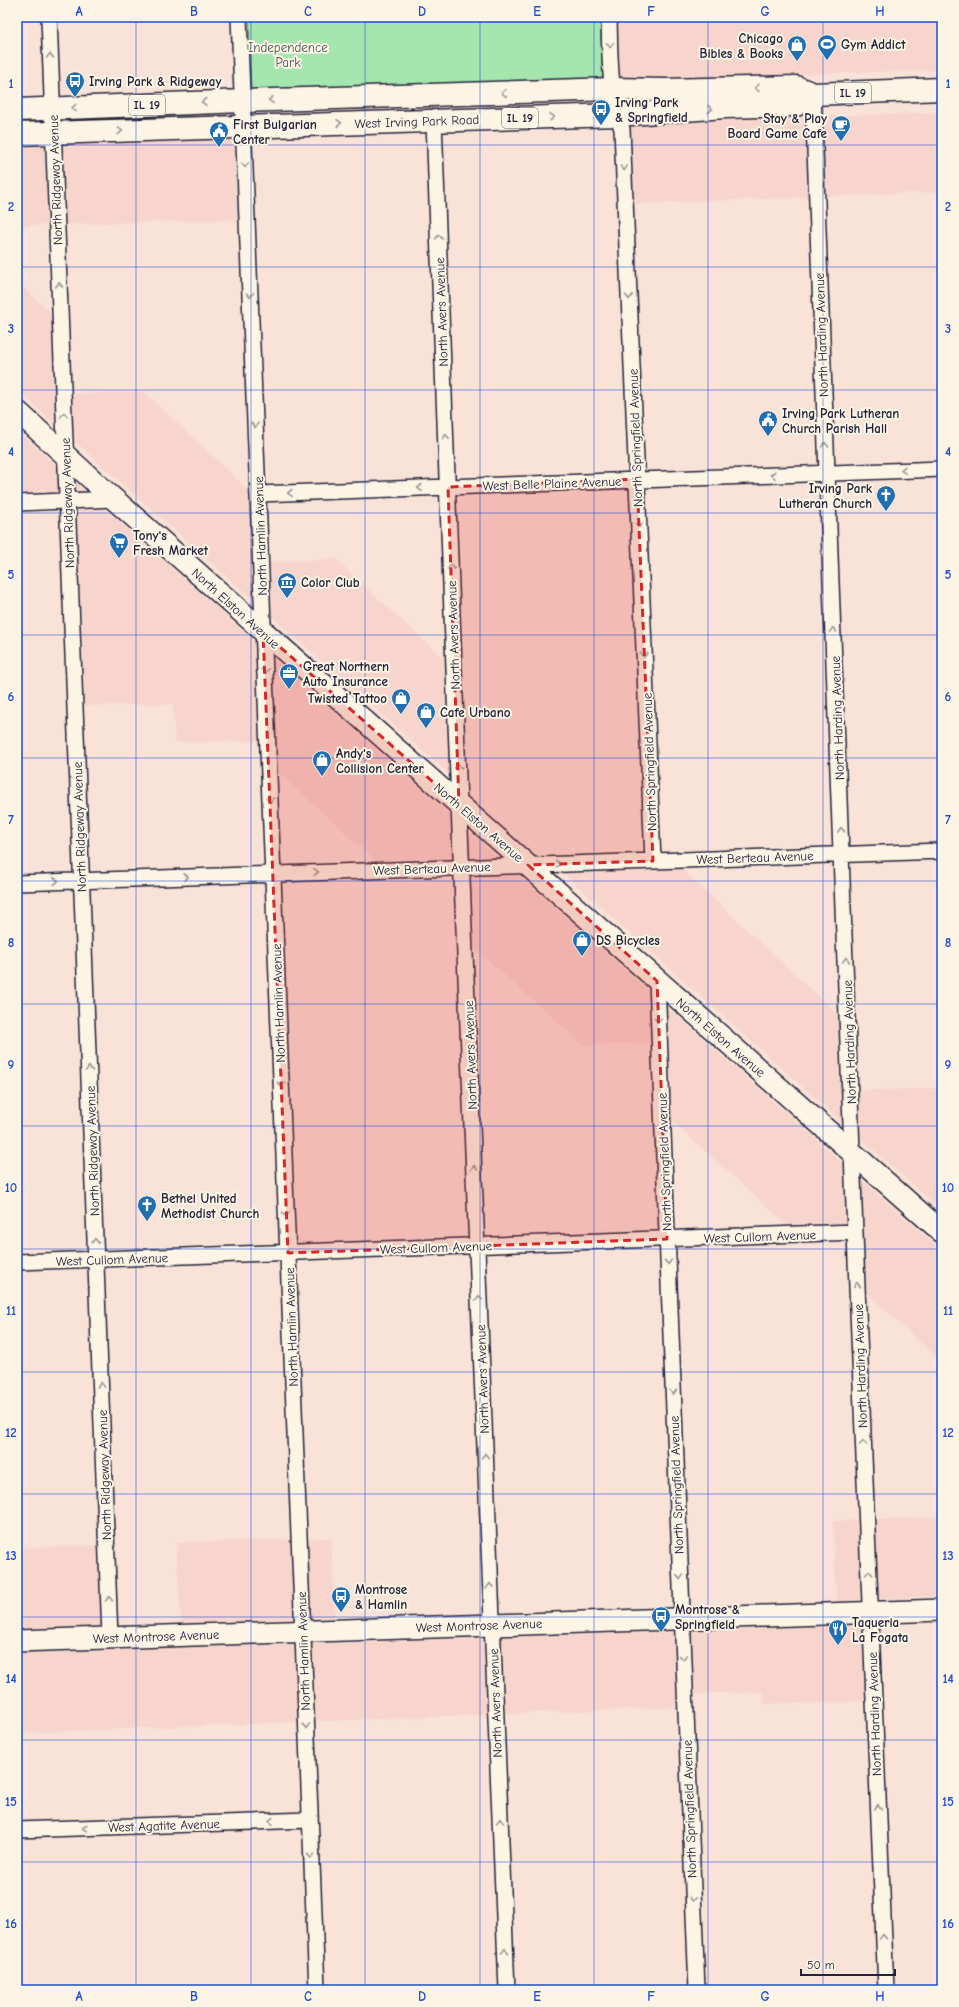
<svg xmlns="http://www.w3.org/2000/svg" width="959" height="2007" font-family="'Comic Neue',sans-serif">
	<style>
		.built { fill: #f7d5cd }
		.green { fill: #a5e5ae; stroke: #648474 }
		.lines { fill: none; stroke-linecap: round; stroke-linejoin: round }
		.minor-casing { stroke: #22223b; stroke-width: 18 }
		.secondary-casing { stroke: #22223b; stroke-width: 24 }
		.primary-casing { stroke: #22223b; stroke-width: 25 }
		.minor { stroke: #fcf5e5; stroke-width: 15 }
		.secondary { stroke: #fcf5e5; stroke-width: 21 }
		.primary { stroke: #fcf5e5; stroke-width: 22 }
		.oneway { stroke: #9a9698 }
		.marked { fill: #d62828; fill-opacity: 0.2; stroke: #d62828; stroke-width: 3; stroke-dasharray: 8 5; stroke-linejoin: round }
		.grid { fill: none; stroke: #1d4ed8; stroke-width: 1; stroke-opacity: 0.55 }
		.labels { text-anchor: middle; stroke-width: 4; stroke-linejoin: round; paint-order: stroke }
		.shield { fill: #fcf5e5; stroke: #63616e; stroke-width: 1 }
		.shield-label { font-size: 12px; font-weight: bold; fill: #22223b }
		.poi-label { font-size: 13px; font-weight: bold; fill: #22223b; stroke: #fcf5e5; text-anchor: start }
		.park-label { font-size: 13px; fill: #435358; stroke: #fcf5e5 }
		.street-label { font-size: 13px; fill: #22223b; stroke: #fcf5e5 }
		.neatline { fill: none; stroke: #1d4ed8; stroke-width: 1.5 }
		.grid-label { font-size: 13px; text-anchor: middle; font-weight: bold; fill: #1d4ed8 }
	</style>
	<rect width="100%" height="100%" fill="#f9e2d7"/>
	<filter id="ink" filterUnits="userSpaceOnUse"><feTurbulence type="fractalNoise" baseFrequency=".025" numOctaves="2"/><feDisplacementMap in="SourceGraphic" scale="8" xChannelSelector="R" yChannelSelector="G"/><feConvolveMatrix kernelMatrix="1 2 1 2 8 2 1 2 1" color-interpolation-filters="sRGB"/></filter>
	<g filter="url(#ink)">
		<path class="built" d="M600 17H942V70L603 80Z
			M942 112V192L628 204 625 124Z
			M242 137 245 219 17 226V146Z
			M17 282 59 320 62 395 143 391 255 496 259 563 335 559 452 666 457 781 17 390Z
			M17 431 942 1251V1362L858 1285 857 1232 796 1233 664 1114 661 1043 585 1046 467 942 464 866 384 868 270 765 269 741 175 742 173 704 78 706 70 500 17 501Z
			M674 862 846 1022 848 1091 942 1088V1211L555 866Z
			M942 1517V1596L836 1601 833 1521Z
			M331 1538 335 1617 181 1623 176 1543Z
			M107 1545 110 1626 17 1629V1548Z
			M869 1625 872 1701 764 1704 763 1692 683 1694V1707L17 1733V1653Z"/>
		<path class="green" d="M249 17H600L603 80 251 94Z"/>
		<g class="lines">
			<defs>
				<path id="minor" d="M49 17 110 1637
					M239 17 317 1990
					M609 17C610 54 609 93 622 129L653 861
					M813 94 857 1287 886 1990
					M434 120 459 805 507 1990
					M258 494 942 469
					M17 503 114 499
					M17 883 942 851
					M657 981 697 1990
					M17 1262 855 1232
					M17 1830 310 1820"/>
				<path id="secondary" d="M17 411 98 485 942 1232
					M17 1641 942 1610"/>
				<path id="primary" d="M17 110 243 101 613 89 664 90 796 87 813 94 942 89
					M17 134 617 115 725 107 796 105 813 94"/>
			</defs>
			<use href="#minor" class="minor-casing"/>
			<use href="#secondary" class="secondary-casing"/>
			<use href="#primary" class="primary-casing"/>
			<use href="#minor" class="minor"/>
			<use href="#secondary" class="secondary"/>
			<use href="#primary" class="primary"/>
		</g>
		<defs><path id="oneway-chevron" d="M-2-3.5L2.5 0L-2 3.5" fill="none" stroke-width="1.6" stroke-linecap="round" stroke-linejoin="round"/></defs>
		<g class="oneway">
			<use href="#oneway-chevron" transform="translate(610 45) rotate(88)"/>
			<use href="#oneway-chevron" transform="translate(50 56) rotate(-92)"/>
			<use href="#oneway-chevron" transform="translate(757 88) rotate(179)"/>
			<use href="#oneway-chevron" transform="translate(504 93) rotate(178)"/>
			<use href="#oneway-chevron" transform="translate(271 100) rotate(178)"/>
			<use href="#oneway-chevron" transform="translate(204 102) rotate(178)"/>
			<use href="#oneway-chevron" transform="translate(74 108) rotate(178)"/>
			<use href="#oneway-chevron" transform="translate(710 109) rotate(-4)"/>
			<use href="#oneway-chevron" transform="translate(552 117) rotate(-2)"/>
			<use href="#oneway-chevron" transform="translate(339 123) rotate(-2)"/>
			<use href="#oneway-chevron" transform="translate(120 131) rotate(-2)"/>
			<use href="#oneway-chevron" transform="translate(245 165) rotate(88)"/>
			<use href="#oneway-chevron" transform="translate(624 168) rotate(88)"/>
			<use href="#oneway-chevron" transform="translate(439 237) rotate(-92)"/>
			<use href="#oneway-chevron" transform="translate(59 285) rotate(-92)"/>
			<use href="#oneway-chevron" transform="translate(250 295) rotate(88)"/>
			<use href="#oneway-chevron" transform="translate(629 297) rotate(88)"/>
			<use href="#oneway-chevron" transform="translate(64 415) rotate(-92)"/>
			<use href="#oneway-chevron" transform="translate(255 425) rotate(88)"/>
			<use href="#oneway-chevron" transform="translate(446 437) rotate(-92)"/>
			<use href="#oneway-chevron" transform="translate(825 445) rotate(-92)"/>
			<use href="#oneway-chevron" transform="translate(903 470) rotate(178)"/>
			<use href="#oneway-chevron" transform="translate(773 475) rotate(178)"/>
			<use href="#oneway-chevron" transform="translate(420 488) rotate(178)"/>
			<use href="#oneway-chevron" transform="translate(290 493) rotate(178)"/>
			<use href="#oneway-chevron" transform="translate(639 525) rotate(88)"/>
			<use href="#oneway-chevron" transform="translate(451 567) rotate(-92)"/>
			<use href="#oneway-chevron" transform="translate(833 630) rotate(-92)"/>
			<use href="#oneway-chevron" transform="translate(644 655) rotate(88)"/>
			<use href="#oneway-chevron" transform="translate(265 671) rotate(88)"/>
			<use href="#oneway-chevron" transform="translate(458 766) rotate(-92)"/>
			<use href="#oneway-chevron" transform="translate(270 800) rotate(88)"/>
			<use href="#oneway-chevron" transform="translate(841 830) rotate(-92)"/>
			<use href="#oneway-chevron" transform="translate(558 864) rotate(-2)"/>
			<use href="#oneway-chevron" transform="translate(316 872) rotate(-2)"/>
			<use href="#oneway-chevron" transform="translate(186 877) rotate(-2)"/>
			<use href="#oneway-chevron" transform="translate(56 881) rotate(-2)"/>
			<use href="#oneway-chevron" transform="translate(846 960) rotate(-92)"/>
			<use href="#oneway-chevron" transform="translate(658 1020) rotate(88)"/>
			<use href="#oneway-chevron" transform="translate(89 1069) rotate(-92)"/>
			<use href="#oneway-chevron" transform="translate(281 1084) rotate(88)"/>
			<use href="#oneway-chevron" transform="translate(474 1168) rotate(-92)"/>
			<use href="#oneway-chevron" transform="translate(286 1214) rotate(88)"/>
			<use href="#oneway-chevron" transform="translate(95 1241) rotate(-92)"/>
			<use href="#oneway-chevron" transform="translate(668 1262) rotate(88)"/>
			<use href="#oneway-chevron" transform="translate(857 1285) rotate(-92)"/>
			<use href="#oneway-chevron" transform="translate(479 1298) rotate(-92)"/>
			<use href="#oneway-chevron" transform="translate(101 1385) rotate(-92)"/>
			<use href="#oneway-chevron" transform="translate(673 1392) rotate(88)"/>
			<use href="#oneway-chevron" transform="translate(863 1443) rotate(-92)"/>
			<use href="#oneway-chevron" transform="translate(485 1456) rotate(-92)"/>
			<use href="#oneway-chevron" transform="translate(869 1573) rotate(-92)"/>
			<use href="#oneway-chevron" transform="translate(680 1577) rotate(88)"/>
			<use href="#oneway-chevron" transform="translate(490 1586) rotate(-92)"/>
			<use href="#oneway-chevron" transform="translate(109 1599) rotate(-92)"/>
			<use href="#oneway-chevron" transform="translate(683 1657) rotate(88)"/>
			<use href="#oneway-chevron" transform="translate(306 1726) rotate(88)"/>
			<use href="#oneway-chevron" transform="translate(878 1807) rotate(-92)"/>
			<use href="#oneway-chevron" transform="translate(271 1821) rotate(178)"/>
			<use href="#oneway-chevron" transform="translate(500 1821) rotate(-92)"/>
			<use href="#oneway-chevron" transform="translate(85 1828) rotate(178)"/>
			<use href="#oneway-chevron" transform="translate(311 1856) rotate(88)"/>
			<use href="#oneway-chevron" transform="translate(693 1899) rotate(88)"/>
			<use href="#oneway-chevron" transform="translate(883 1937) rotate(-92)"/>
			<use href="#oneway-chevron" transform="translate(505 1951) rotate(-92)"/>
		</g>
	</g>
	<path class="marked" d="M637 479 653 861 528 865 657 981 667 1239 288 1253 263 632 459 805 448 487Z"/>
	<path class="grid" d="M136 17V1990M251 17V1990M365 17V1990M480 17V1990M594 17V1990M708 17V1990M823 17V1990M17 145H942M17 267H942M17 390H942M17 513H942M17 635H942M17 758H942M17 881H942M17 1004H942M17 1126H942M17 1249H942M17 1372H942M17 1494H942M17 1617H942M17 1740H942M17 1862H942"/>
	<defs>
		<symbol id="stadium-pin" viewBox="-11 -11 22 30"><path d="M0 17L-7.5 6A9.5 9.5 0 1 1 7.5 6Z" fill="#1f6fb2" stroke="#fcf5e5"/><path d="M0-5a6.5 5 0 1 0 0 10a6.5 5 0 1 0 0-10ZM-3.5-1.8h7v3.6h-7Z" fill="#fff"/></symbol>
		<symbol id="shop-pin" viewBox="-11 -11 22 30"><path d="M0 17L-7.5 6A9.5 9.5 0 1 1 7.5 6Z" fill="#1f6fb2" stroke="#fcf5e5"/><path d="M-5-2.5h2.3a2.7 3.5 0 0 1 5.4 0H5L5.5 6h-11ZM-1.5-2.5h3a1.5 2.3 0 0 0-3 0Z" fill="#fff"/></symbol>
		<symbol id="bus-pin" viewBox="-11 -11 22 30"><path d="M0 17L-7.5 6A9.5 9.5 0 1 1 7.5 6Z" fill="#1f6fb2" stroke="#fcf5e5"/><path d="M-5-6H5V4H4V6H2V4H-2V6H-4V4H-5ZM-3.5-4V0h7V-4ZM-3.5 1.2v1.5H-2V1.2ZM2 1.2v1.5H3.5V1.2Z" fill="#fff"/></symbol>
		<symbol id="cafe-pin" viewBox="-11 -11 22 30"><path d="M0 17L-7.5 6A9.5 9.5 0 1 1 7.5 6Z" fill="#1f6fb2" stroke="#fcf5e5"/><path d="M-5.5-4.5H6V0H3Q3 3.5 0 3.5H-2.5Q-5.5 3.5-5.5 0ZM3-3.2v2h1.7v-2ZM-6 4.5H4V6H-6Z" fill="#fff"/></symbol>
		<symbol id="civic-pin" viewBox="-11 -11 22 30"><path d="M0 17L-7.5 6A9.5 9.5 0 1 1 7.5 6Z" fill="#1f6fb2" stroke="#fcf5e5"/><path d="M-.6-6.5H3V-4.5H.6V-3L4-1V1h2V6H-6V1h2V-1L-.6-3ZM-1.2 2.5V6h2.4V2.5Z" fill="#fff"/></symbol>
		<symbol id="church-pin" viewBox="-11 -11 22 30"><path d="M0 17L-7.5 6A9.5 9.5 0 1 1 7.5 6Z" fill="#1f6fb2" stroke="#fcf5e5"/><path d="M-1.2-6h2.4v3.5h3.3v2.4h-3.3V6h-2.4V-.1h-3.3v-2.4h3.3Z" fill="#fff"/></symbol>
		<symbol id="supermarket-pin" viewBox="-11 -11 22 30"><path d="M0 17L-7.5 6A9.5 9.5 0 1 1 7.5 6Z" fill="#1f6fb2" stroke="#fcf5e5"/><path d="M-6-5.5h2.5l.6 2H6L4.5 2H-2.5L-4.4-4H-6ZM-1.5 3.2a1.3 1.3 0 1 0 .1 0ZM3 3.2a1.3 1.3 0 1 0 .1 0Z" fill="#fff"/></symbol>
		<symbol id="museum-pin" viewBox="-11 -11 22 30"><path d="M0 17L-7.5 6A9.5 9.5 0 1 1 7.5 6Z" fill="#1f6fb2" stroke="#fcf5e5"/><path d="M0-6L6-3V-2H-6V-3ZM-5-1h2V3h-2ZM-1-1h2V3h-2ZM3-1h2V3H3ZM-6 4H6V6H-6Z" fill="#fff"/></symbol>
		<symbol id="office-pin" viewBox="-11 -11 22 30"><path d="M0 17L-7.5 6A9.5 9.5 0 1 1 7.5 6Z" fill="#1f6fb2" stroke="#fcf5e5"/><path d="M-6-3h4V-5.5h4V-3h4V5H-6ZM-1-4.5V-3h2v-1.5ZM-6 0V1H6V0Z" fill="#fff"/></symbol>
		<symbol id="restaurant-pin" viewBox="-11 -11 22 30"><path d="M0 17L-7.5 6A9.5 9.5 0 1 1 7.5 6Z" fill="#1f6fb2" stroke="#fcf5e5"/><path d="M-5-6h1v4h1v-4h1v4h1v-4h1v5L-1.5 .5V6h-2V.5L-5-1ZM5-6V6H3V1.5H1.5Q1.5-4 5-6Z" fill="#fff"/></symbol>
	</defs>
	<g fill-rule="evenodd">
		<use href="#stadium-pin" x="816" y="33" width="22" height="30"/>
		<use href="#shop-pin" x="786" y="34" width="22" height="30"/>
		<use href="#bus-pin" x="64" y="70" width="22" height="30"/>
		<use href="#bus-pin" x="590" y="98" width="22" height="30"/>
		<use href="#cafe-pin" x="830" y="114" width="22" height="30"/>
		<use href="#civic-pin" x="208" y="120" width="22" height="30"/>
		<use href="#civic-pin" x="757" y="409" width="22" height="30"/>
		<use href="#church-pin" x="875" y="484" width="22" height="30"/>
		<use href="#supermarket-pin" x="108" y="531" width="22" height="30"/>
		<use href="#museum-pin" x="276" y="571" width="22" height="30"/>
		<use href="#office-pin" x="278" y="662" width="22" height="30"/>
		<use href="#shop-pin" x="390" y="687" width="22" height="30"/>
		<use href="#shop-pin" x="415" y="701" width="22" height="30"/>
		<use href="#shop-pin" x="311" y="749" width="22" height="30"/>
		<use href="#shop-pin" x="571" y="929" width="22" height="30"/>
		<use href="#church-pin" x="136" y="1194" width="22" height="30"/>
		<use href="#bus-pin" x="330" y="1585" width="22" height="30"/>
		<use href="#bus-pin" x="650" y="1605" width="22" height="30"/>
		<use href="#restaurant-pin" x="827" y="1618" width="22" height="30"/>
	</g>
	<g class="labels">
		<g class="shield">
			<rect x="835" y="83" width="36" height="20" rx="3"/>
			<rect x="129" y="95" width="36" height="20" rx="3"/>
			<rect x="502" y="108" width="36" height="20" rx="3"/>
		</g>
		<g class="shield-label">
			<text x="853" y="97">IL 19</text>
			<text x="147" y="109">IL 19</text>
			<text x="520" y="122">IL 19</text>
		</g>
		<g class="poi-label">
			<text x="783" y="43" text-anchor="end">Chicago<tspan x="783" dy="15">Bibles &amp; Books</tspan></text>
			<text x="841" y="49">Gym Addict</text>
			<text x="89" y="86">Irving Park &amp; Ridgeway</text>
			<text x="615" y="107">Irving Park<tspan x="615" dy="15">&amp; Springfield</tspan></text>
			<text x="827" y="123" text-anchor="end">Stay &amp; Play<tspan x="827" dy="15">Board Game Cafe</tspan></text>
			<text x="233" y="129">First Bulgarian<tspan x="233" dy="15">Center</tspan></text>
			<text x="782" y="418">Irving Park Lutheran<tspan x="782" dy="15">Church Parish Hall</tspan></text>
			<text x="872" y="493" text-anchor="end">Irving Park<tspan x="872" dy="15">Lutheran Church</tspan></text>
			<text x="133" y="540">Tony's<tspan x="133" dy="15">Fresh Market</tspan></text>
			<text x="301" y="587">Color Club</text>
			<text x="303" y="671">Great Northern<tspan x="303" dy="15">Auto Insurance</tspan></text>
			<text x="387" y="703" text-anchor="end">Twisted Tattoo</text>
			<text x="440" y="717">Cafe Urbano</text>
			<text x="336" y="758">Andy's<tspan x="336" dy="15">Collision Center</tspan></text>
			<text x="596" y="945">DS Bicycles</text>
			<text x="161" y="1203">Bethel United<tspan x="161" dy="15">Methodist Church</tspan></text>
			<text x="355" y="1594">Montrose<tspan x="355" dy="15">&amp; Hamlin</tspan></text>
			<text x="675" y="1614">Montrose &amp;<tspan x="675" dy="15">Springfield</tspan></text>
			<text x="852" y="1627">Taqueria<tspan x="852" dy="15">La Fogata</tspan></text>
		</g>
		<g class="park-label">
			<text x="288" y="52">Independence<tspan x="288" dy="15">Park</tspan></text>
		</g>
		<g class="street-label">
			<text transform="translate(417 121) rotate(-2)" y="5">West Irving Park Road</text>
			<text transform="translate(55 180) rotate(-92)" y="5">North Ridgeway Avenue</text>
			<text transform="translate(441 312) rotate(-92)" y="5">North Avers Avenue</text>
			<text transform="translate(821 335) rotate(-92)" y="5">North Harding Avenue</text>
			<text transform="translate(635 438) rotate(-92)" y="5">North Springfield Avenue</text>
			<text transform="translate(552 483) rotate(-2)" y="5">West Belle Plaine Avenue</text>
			<text transform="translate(67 503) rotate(-92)" y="5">North Ridgeway Avenue</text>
			<text transform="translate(260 536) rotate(-92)" y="5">North Hamlin Avenue</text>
			<text transform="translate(236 608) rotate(42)" y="5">North Elston Avenue</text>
			<text transform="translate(453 635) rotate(-92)" y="5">North Avers Avenue</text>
			<text transform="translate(837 718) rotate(-92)" y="5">North Harding Avenue</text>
			<text transform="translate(649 762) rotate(-92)" y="5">North Springfield Avenue</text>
			<text transform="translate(479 822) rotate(41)" y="5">North Elston Avenue</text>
			<text transform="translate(79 827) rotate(-92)" y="5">North Ridgeway Avenue</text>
			<text transform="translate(755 857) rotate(-2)" y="5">West Berteau Avenue</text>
			<text transform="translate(432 868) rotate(-2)" y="5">West Berteau Avenue</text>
			<text transform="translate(278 1003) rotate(-92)" y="5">North Hamlin Avenue</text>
			<text transform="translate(721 1037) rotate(41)" y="5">North Elston Avenue</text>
			<text transform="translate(849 1042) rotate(-92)" y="5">North Harding Avenue</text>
			<text transform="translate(470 1055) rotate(-92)" y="5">North Avers Avenue</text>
			<text transform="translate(92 1151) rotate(-92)" y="5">North Ridgeway Avenue</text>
			<text transform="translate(664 1162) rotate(-92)" y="5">North Springfield Avenue</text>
			<text transform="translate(760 1236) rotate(-2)" y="5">West Cullom Avenue</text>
			<text transform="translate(436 1247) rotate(-2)" y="5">West Cullom Avenue</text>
			<text transform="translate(112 1259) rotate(-2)" y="5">West Cullom Avenue</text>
			<text transform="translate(291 1327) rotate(-92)" y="5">North Hamlin Avenue</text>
			<text transform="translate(860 1366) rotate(-92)" y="5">North Harding Avenue</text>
			<text transform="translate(482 1379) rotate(-92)" y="5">North Avers Avenue</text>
			<text transform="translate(104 1475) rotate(-92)" y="5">North Ridgeway Avenue</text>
			<text transform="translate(676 1485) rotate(-92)" y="5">North Springfield Avenue</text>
			<text transform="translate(479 1625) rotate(-2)" y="5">West Montrose Avenue</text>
			<text transform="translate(156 1636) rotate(-2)" y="5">West Montrose Avenue</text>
			<text transform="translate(303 1651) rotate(-92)" y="5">North Hamlin Avenue</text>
			<text transform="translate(495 1703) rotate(-92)" y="5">North Avers Avenue</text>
			<text transform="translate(874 1714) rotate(-92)" y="5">North Harding Avenue</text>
			<text transform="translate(689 1809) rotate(-92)" y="5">North Springfield Avenue</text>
			<text transform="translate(164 1825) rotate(-2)" y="5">West Agatite Avenue</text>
		</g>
	</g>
	<rect width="959" height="2007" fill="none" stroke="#fcf5e5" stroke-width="44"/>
	<path d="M801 1969v6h94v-6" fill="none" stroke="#22223b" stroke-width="2"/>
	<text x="807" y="1969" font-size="12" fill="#22223b" stroke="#fcf5e5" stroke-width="3" paint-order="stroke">50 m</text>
	<rect x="22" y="22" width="915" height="1963" class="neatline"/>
	<g class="grid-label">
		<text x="79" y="16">A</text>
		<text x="194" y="16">B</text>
		<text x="308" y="16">C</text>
		<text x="422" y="16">D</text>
		<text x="537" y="16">E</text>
		<text x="651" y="16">F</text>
		<text x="765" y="16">G</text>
		<text x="880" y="16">H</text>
		<text x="11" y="88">1</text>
		<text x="948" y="88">1</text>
		<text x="11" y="211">2</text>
		<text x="948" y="211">2</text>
		<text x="11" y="333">3</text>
		<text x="948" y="333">3</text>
		<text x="11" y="456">4</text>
		<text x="948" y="456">4</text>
		<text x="11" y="579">5</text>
		<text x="948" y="579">5</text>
		<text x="11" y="701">6</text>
		<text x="948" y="701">6</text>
		<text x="11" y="824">7</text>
		<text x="948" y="824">7</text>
		<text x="11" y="947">8</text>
		<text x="948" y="947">8</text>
		<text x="11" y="1069">9</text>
		<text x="948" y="1069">9</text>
		<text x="11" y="1192">10</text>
		<text x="948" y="1192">10</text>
		<text x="11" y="1315">11</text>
		<text x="948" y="1315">11</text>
		<text x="11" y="1437">12</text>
		<text x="948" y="1437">12</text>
		<text x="11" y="1560">13</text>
		<text x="948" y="1560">13</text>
		<text x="11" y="1683">14</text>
		<text x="948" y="1683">14</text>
		<text x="11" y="1806">15</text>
		<text x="948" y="1806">15</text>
		<text x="11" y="1928">16</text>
		<text x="948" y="1928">16</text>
		<text x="79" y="2001">A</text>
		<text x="194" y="2001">B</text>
		<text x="308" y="2001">C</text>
		<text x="422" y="2001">D</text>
		<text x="537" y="2001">E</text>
		<text x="651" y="2001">F</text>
		<text x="765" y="2001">G</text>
		<text x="880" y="2001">H</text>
	</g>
</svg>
